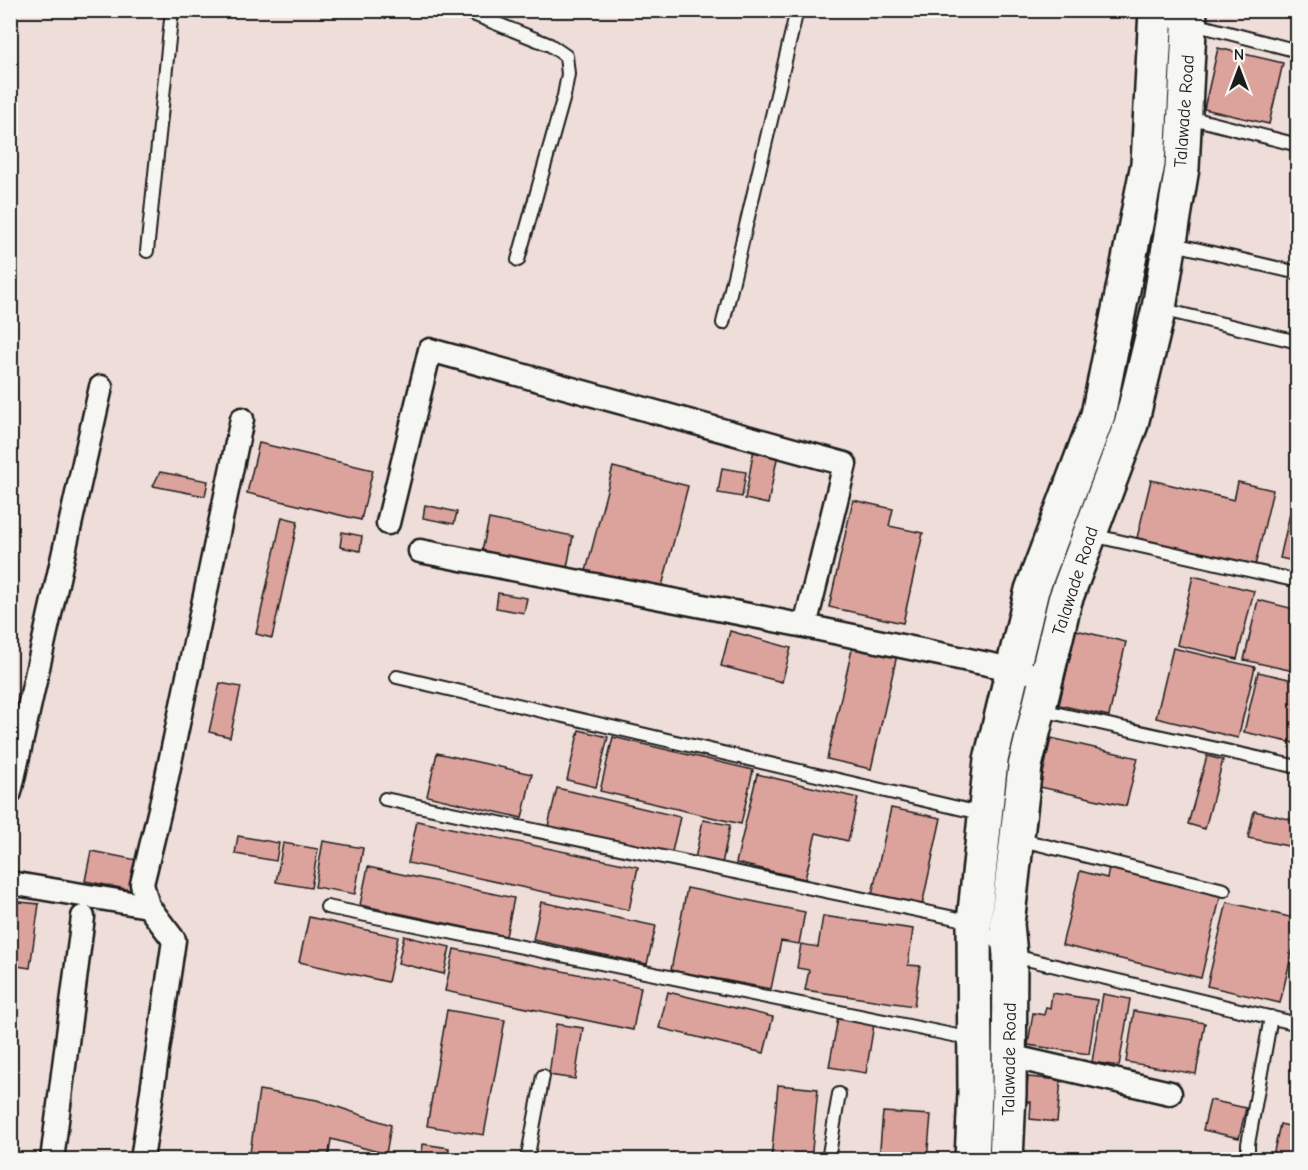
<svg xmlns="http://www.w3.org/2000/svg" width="1308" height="1170" font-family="'Comic Neue',sans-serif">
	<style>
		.building { fill: #dca29c; stroke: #1c1c1c; stroke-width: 1.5 }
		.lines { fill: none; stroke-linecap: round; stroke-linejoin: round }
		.lane-casing { stroke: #1c1c1c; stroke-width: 16 }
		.street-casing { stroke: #1c1c1c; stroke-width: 27 }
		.primary-casing { stroke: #1c1c1c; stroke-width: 38 }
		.lane { stroke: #f6f6f2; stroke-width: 12 }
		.street { stroke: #f6f6f2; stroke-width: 22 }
		.primary { stroke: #f6f6f2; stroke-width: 33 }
		.labels { text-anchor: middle; stroke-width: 4.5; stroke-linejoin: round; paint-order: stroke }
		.street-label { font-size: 18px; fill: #1c1c1c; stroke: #f6f6f2 }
	</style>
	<rect width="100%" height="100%" fill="#eeddd8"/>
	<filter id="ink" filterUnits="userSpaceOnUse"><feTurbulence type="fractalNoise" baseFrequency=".0167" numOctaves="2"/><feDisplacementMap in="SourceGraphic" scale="12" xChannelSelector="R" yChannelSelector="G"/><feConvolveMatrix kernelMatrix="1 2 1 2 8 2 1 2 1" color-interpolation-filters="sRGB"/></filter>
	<g filter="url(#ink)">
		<path class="building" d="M1218 48 1283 63 1269 124 1204 109Z
			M259 443 373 470 361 520 247 493Z
			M754 449 778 454 768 504 745 499Z
			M613 467 688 486 660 594 585 575Z
			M722 468 746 472 742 497 718 493Z
			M160 472 208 481 205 496 153 486Z
			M1151 480 1234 500 1238 482 1273 490 1255 566 1137 538Z
			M853 500 893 509 889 526 923 533 903 623 829 607Z
			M425 505 457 512 454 524 423 518Z
			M1291 509 1298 511V562L1280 558Z
			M282 517 298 521 272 638 256 634Z
			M489 519 573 536 566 573 481 556Z
			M342 532 362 536 360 551 340 547Z
			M1193 576 1254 591 1237 659 1177 645Z
			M498 593 527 598 524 613 496 608Z
			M1258 600 1298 610V672L1244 660Z
			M1076 630 1126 642 1109 716 1059 705Z
			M730 631 791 648 782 682 721 666Z
			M853 645 897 655 871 769 827 759Z
			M1173 648 1255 667 1238 738 1156 718Z
			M1258 672 1298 681V744L1244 732Z
			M220 683 241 687 230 737 209 732Z
			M579 730 608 737 596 787 567 780Z
			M613 737 753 770 741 824 600 791Z
			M1051 738 1138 758 1126 806 1040 787Z
			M437 753 532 774 522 818 427 796Z
			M1207 756 1223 760 1205 829 1188 824Z
			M757 774 858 798 848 841 816 833 805 879 736 863Z
			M557 788 680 817 671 856 548 826Z
			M891 808 941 818 921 910 871 899Z
			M1254 811 1298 821V848L1248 838Z
			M703 820 730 825 722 864 695 859Z
			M417 821 638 867 629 910 408 863Z
			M238 836 279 843 276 861 235 854Z
			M323 841 363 848 355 894 315 887Z
			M283 843 318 849 311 888 276 882Z
			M91 851 137 860 131 890 85 881Z
			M368 867 514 898 506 936 360 905Z
			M1109 867 1221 894 1201 978 1062 945 1080 871 1107 878Z
			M687 888 805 912 799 944 781 941 771 989 671 970Z
			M10 901 39 904 30 968 10 965Z
			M541 902 656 926 647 964 533 940Z
			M1227 902 1298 919V928L1280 1003 1207 986Z
			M823 916 913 929 908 965 920 966 914 1006 805 990 809 970 797 968 801 944 818 947Z
			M309 917 398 937 388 982 299 962Z
			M404 936 450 947 444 974 398 963Z
			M454 949 641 987 633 1030 445 991Z
			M668 992 773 1017 764 1053 659 1028Z
			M1052 993 1097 1000 1089 1054 1028 1045 1033 1013 1044 1015 1046 1007 1050 1008Z
			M1103 994 1130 999 1119 1066 1092 1062Z
			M447 1010 505 1020 484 1135 427 1126Z
			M1134 1011 1205 1023 1196 1074 1126 1062Z
			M838 1018 874 1024 866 1073 829 1067Z
			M556 1024 583 1028 575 1079 549 1075Z
			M1028 1077 1061 1080 1057 1122 1030 1119 1031 1102H1026Z
			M778 1085 818 1089 811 1160H771Z
			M259 1090 317 1100 391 1125 386 1154 331 1139 328 1160H249Z
			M1210 1100 1246 1108 1239 1138 1203 1130Z
			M883 1112 931 1115 927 1160H879Z
			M1280 1124 1298 1128V1160H1272Z
			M423 1144 449 1148 448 1160H421Z"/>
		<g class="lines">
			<defs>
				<path id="lane" d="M463 10 550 45 566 56 568 74 564 96 518 260
					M1156 19 1190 23 1298 51
					M1188 117 1298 145
					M1170 243 1298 273
					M147 251 172 10
					M1160 309 1298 342
					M723 323 797 10
					M1091 535 1298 581
					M397 677 984 814
					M1041 710 1298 767
					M385 799 974 922 1010 955 1298 1024
					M1018 839 1224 890
					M327 907 972 1039
					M527 1160 543 1076
					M828 1160 839 1094
					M1251 1160 1248 1156V1144L1271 1017"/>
				<path id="street" d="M388 523 430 350 845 464 805 626 1026 672
					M420 551 805 626
					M10 792 101 387
					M10 883 148 906
					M1009 1056 1170 1093
					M52 1160 83 917
					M142 1160 174 940 148 906 142 884 161 805 242 419"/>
				<path id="primary" d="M972 1160 975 1092 974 922 991 760 1032 590 1098 415 1148 164 1156 10
					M1006 1160 1009 1093 1010 955 1007 924 1025 766 1065 600 1131 424 1159 308 1182 168 1190 10"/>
			</defs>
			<use href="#lane" class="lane-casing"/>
			<use href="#street" class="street-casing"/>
			<use href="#primary" class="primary-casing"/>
			<use href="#lane" class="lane"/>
			<use href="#street" class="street"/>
			<use href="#primary" class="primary"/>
		</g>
	</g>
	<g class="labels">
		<g class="street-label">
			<text transform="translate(1184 111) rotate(-86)" y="6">Talawade Road</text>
			<text transform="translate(1075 581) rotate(-72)" y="6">Talawade Road</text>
			<text transform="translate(1009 1059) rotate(-89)" y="6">Talawade Road</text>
		</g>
	</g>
	<rect width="1308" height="1170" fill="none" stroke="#f6f6f2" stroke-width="36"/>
	<rect x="18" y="18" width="1272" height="1134" fill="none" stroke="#1c1c1c" stroke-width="2" filter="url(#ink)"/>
	<g transform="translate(1239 69)" stroke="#f6f6f2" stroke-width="4.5" paint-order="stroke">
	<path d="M0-4.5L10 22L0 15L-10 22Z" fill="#1c1c1c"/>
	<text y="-9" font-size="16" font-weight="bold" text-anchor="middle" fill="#1c1c1c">N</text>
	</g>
</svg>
